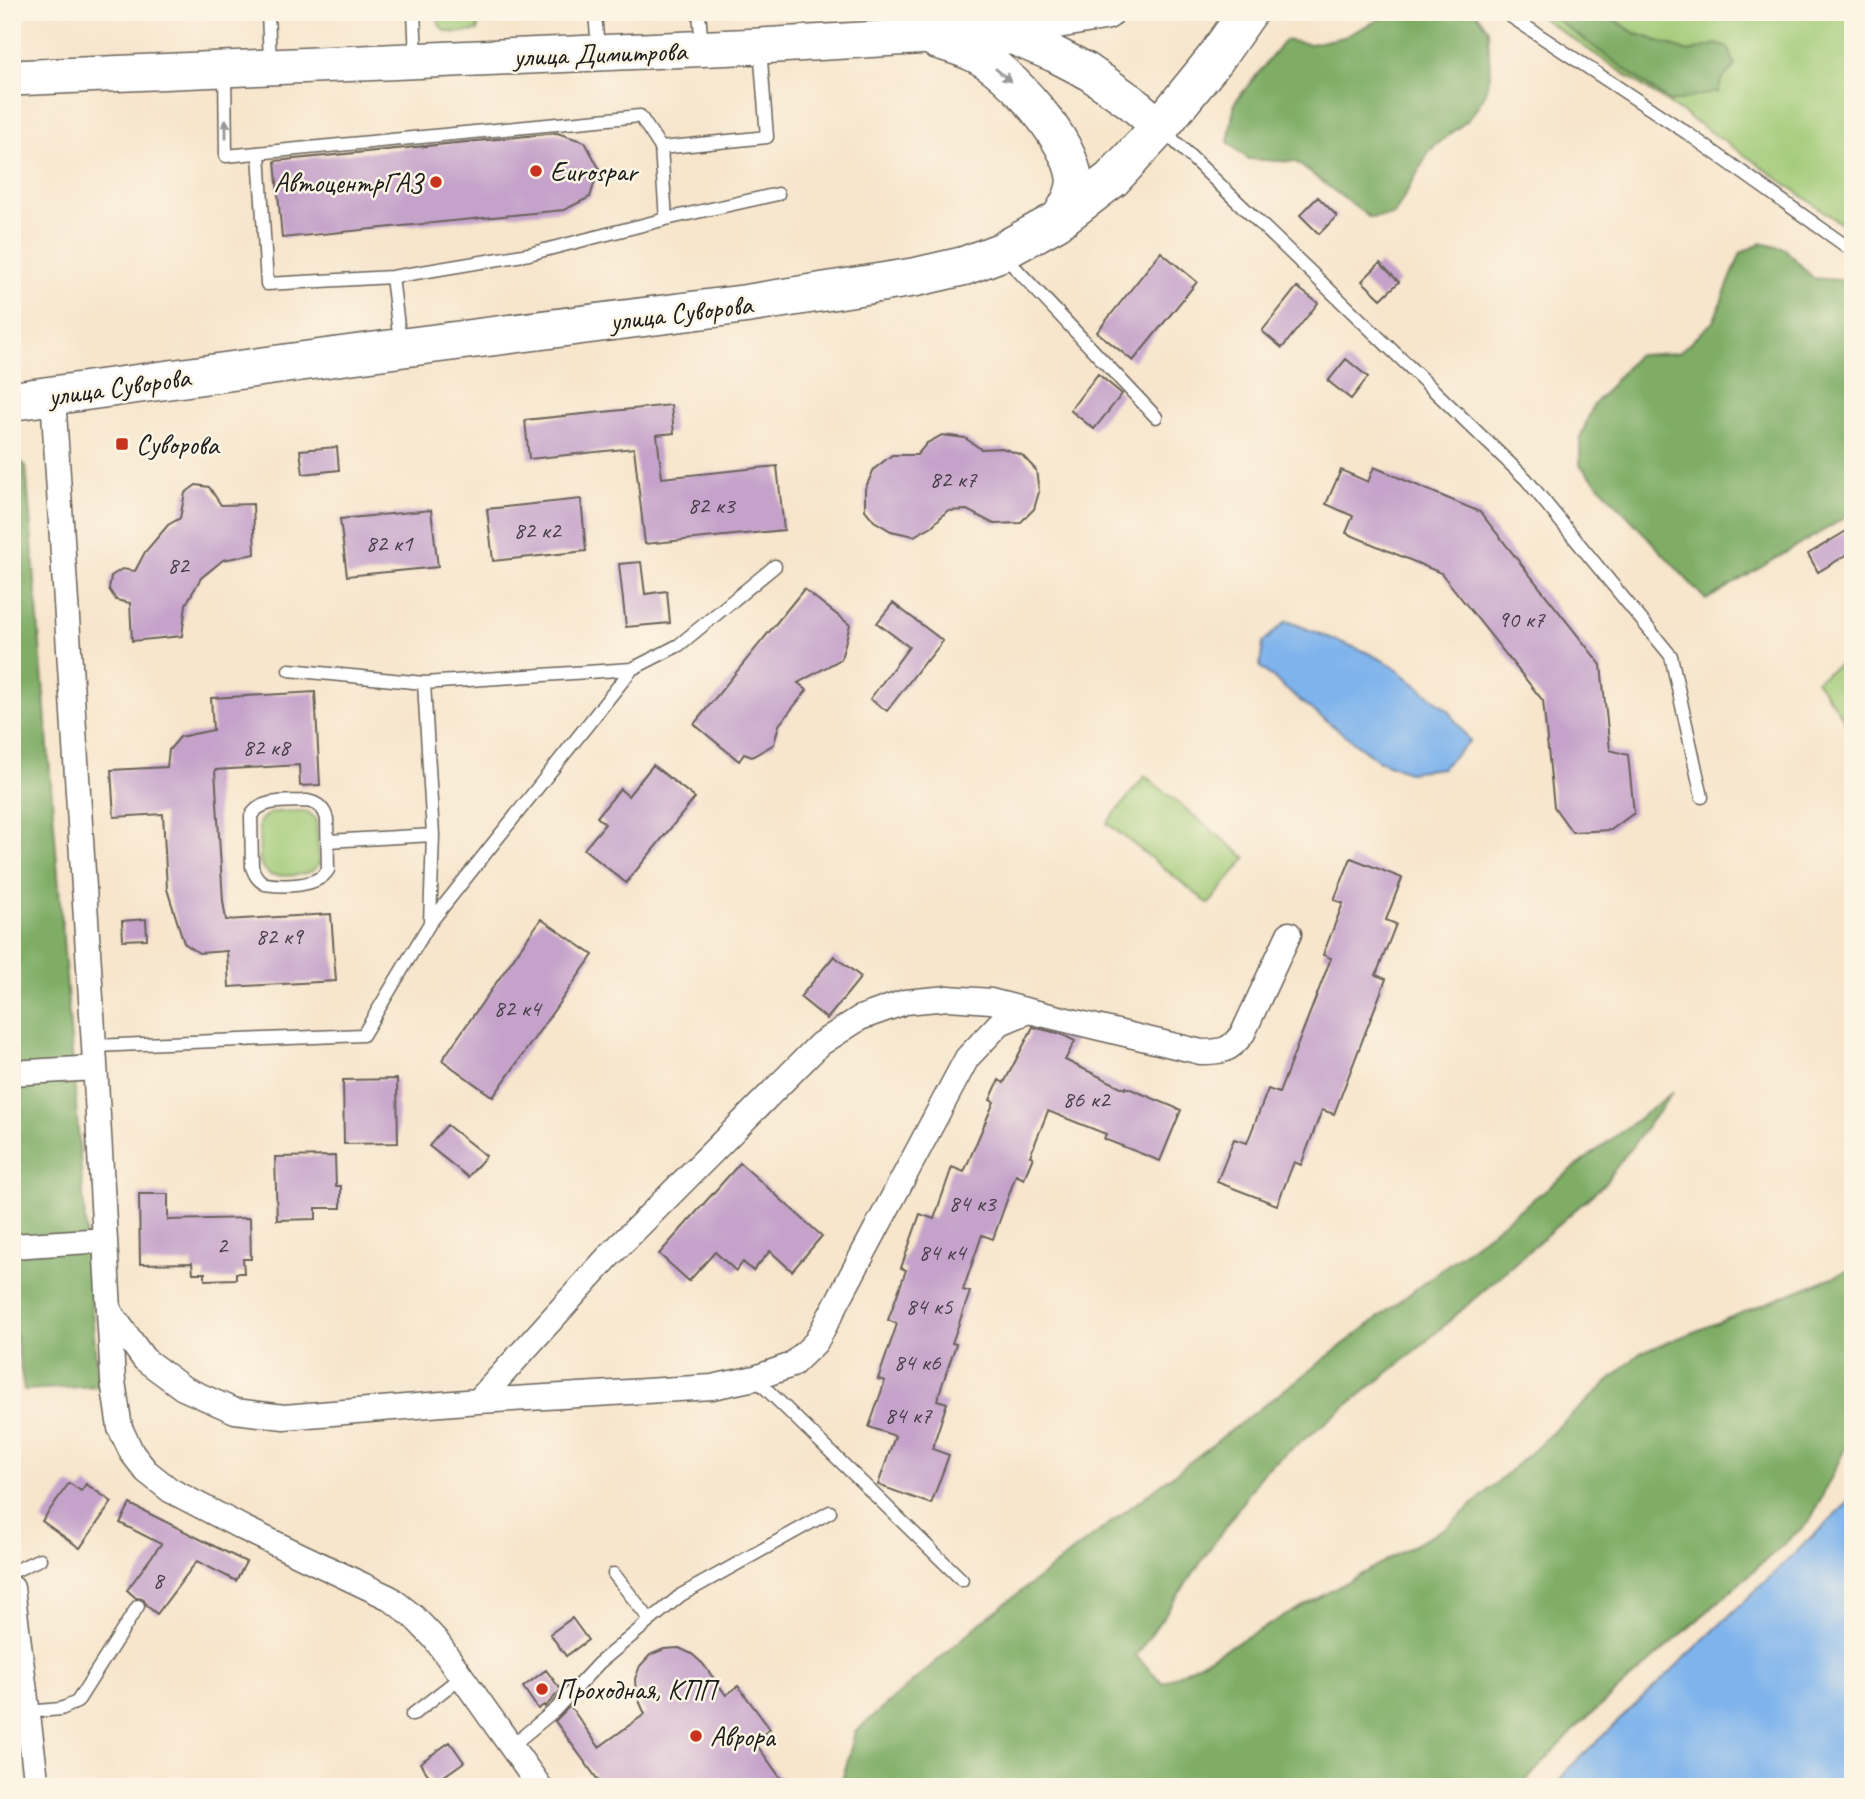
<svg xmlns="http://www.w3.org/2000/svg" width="1865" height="1799" font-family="Caveat,sans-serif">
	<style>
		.green { fill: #9fc975; stroke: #5e7248; stroke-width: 2 }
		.forest { fill: #7fad66; stroke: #4e6441; stroke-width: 2 }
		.water { fill: #7eb3ec; stroke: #4d6884; stroke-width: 2 }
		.building { fill: #c5a2ca }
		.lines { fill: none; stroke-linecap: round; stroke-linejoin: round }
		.lane-casing { stroke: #69625a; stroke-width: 15 }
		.street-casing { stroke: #69625a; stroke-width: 27 }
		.secondary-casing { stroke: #69625a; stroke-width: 38 }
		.primary-casing { stroke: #69625a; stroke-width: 41 }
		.lane { stroke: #fff; stroke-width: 12 }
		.street { stroke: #fff; stroke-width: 24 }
		.secondary { stroke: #fff; stroke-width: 35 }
		.primary { stroke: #fff; stroke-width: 38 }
		.oneway { fill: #999 }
		.poi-dot { fill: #c8321e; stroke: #fcf5e5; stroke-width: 2.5 }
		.labels { text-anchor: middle; stroke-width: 5; stroke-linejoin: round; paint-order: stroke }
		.number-label { font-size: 24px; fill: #463e48 }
		.street-label { font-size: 28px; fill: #1c1c1c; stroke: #fcf5e5 }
		.poi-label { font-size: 28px; fill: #1c1c1c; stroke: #fcf5e5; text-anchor: start }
	</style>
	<rect width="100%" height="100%" fill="#fcf5e5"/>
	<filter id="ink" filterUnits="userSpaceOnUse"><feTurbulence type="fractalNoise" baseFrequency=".0143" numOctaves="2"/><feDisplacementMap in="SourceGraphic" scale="14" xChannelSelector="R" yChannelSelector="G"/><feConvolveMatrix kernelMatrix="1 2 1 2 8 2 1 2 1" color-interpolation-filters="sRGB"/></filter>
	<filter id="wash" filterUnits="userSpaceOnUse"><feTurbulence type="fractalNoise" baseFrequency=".00686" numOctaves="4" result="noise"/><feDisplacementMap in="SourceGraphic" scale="28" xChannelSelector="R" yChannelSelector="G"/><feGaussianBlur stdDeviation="1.57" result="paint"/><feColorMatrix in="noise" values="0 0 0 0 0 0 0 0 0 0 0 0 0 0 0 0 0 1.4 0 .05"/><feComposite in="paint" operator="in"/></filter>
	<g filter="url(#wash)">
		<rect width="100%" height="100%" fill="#f7e5cc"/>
		<path class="green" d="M439 12H477L478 31C462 32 433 39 439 12Z
			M1533 12H1853V232L1752 160Z
			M1853 655V732L1816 680Z
			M1145 776 1246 858 1209 904 1107 823Z
			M302 811 308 812 316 819 319 864C310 878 285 876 270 875L262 867 260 862 259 823C267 808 287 812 302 811Z"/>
		<path class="forest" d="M1394 12H1475L1488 29 1490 75 1483 98 1469 119 1430 150 1394 215 1370 218 1296 162 1248 159 1228 142 1235 102 1285 40 1310 44 1344 37Z
			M1546 12H1602L1635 33 1689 52 1716 44 1728 48 1735 66 1722 79 1718 92 1670 102Z
			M1761 243 1785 249 1813 278 1853 281V513L1706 600 1580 465V438L1593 406 1637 355 1678 353 1713 322 1741 253Z
			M12 454 26 466 98 1386 24 1390 12 1312Z
			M1673 1092 1602 1186 1413 1353 1264 1471 1136 1656 1163 1683 1449 1526 1640 1353 1848 1271 1853 1267V1432L1810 1521 1581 1723 1520 1787H842L841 1785 855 1732 985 1619Z"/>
		<path class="water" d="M1287 621 1366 652 1390 664 1447 709 1470 741 1442 768 1408 772 1378 760 1299 700 1260 667 1263 642Z
			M1853 1498V1767L1833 1787H1554L1569 1768Z"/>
		<g id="blocks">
			<path class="building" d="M557 133 585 142 599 168 590 197 564 210 282 238 275 161Z
				M1318 197 1337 216 1319 234 1300 215Z
				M1161 252 1197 282 1133 361 1097 332Z
				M1380 263 1399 282 1381 299 1362 281Z
				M1297 287 1318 303 1282 348 1262 331Z
				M1346 359 1368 377 1351 399 1328 381Z
				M1098 374 1122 394 1094 429 1070 410Z
				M671 405 674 433 657 435 662 478 777 466 784 530 645 544 634 448 529 459 525 420Z
				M942 435 965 438 981 449 1002 448 1022 455 1036 470 1039 492 1034 509 1020 523 994 524 967 510 947 511 932 526 914 536 891 531 874 521 865 510V489L874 469 892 455H917L927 443Z
				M337 447 339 470 303 474 300 450Z
				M1374 467 1480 512 1601 665 1610 750 1628 755 1634 813 1611 830 1572 832 1554 807 1543 701 1441 573 1346 533 1353 516 1326 504 1341 470 1368 482Z
				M196 485 209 487 221 505 253 504 255 554 223 560 201 578 186 604 182 636 132 641 130 603 116 600 109 589 111 576 122 569 135 571 145 552 168 525 180 518 185 493Z
				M581 499 586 551 493 561 487 509Z
				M431 510 438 567 347 576 340 519Z
				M1853 527V551L1818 572 1808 554Z
				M641 562 645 594 667 591 670 623 626 627 619 564Z
				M804 589 850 625 841 659 798 683 807 690 779 725 774 744 752 757 744 754 739 761 694 724Z
				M893 603 943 641 927 661 926 660 887 711 870 699 909 647 877 623Z
				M315 692 320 785 300 786 299 765 215 770 223 901 226 920 331 914 336 981 229 987 227 951 199 953 184 943 167 889 163 814 114 817 111 770 167 767 169 750 180 737 213 730 211 698Z
				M653 765 695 798 626 883 584 849 605 824 597 817 620 789 628 796Z
				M1351 858 1402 878 1386 920 1396 924 1376 975 1386 979 1334 1114 1322 1110 1301 1165 1294 1162 1277 1205 1217 1182 1234 1139 1247 1143 1268 1089 1279 1093 1331 958 1323 955 1343 903 1334 900Z
				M146 919 147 939 123 940 122 921Z
				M541 919 593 955 493 1097 442 1060Z
				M834 956 861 977 827 1019 800 997Z
				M1033 1027 1061 1034 1075 1041 1065 1060 1125 1089 1126 1087 1181 1110 1160 1161 1104 1139 1106 1134 1048 1111 1030 1156 1033 1157 1024 1179 1016 1175 993 1239 982 1235 963 1290 970 1292 952 1343 956 1344 937 1400 947 1403 932 1449 949 1455 931 1504 878 1485 895 1436 869 1427 885 1381 878 1379 897 1324 888 1320 906 1270 901 1268 920 1214 934 1219 952 1167 964 1172 994 1102 990 1100 999 1080 1004 1083Z
				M397 1079 398 1143 344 1144 343 1080Z
				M447 1125 486 1156 468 1177 429 1146Z
				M335 1156 336 1186H341V1208H316V1219L277 1220 275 1157Z
				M740 1163 822 1236 792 1271 770 1251 753 1271 743 1262 736 1271 715 1252 689 1281 659 1254Z
				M139 1194H168V1220L250 1218 251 1259H243L244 1273H236V1279L205 1280V1273H193L192 1263 140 1264Z
				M69 1483 81 1491 86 1484 112 1502 80 1548 42 1521Z
				M130 1504 246 1562 236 1581 197 1561 157 1614 147 1606 143 1599 136 1598 127 1590 161 1544 120 1523Z
				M572 1618 588 1640 566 1656 550 1634Z
				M679 1648 692 1654 703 1664 726 1695 738 1686 770 1729 754 1741 787 1787H603L555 1721 570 1706 599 1747 645 1714 636 1694 635 1679 640 1666 650 1655 664 1649Z
				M546 1670 561 1690 545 1707 544 1705 538 1709 523 1687Z
				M450 1742 464 1762 434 1783 420 1763Z"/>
		</g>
	</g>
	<g filter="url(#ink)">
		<use href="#blocks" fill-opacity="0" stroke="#69625a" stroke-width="2"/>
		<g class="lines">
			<defs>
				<path id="lane" d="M268 12 270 63
					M414 12 416 57
					M595 12 598 50
					M699 12 702 47
					M1504 12 1687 133 1853 251
					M225 70 226 156 640 116 661 148 767 137 760 47
					M1163 130 1526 479 1671 656 1702 797
					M661 148 666 219
					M259 153 267 284 392 277 529 254 666 219 778 194
					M1005 257 1156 417
					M392 277 400 342
					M289 670 424 683 632 669
					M424 683 433 835 430 923
					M307 801C318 803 324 808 327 819L328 870C318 887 284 887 265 884 258 880 255 876 252 867L251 816C261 798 288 802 307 801Z
					M328 841 433 835
					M94 1046 363 1035 430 923 632 669 679 645 775 566
					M755 1378 962 1580
					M12 1572 40 1559
					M614 1574 650 1620
					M27 1712 61 1709 77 1702 138 1606
					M412 1715 461 1677
					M510 1747 555 1710 599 1663 681 1595 830 1512"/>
				<path id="street" d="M53 396 94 1046 113 1381 120 1428 132 1453 146 1471 170 1490 243 1528 390 1598 414 1617 435 1639 540 1787
					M12 1073 95 1068
					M12 1246 105 1240
					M110 1312 144 1359 183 1388 235 1411 284 1417 478 1401 712 1387 755 1378 792 1365 816 1342 967 1058 1000 1023 1029 1011 1201 1052C1222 1052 1230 1051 1243 1033L1289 934
					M478 1401 609 1256 820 1044 860 1018 905 1002 948 998 991 1001 1029 1011
					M12 1588 37 1787"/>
				<path id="secondary" d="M996 31 1106 12
					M937 41C951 45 965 49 978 56 1011 73 1069 139 1074 177 1076 193 1065 208 1057 221
					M12 78 760 46 981 33 1016 38 1054 54 1087 71 1131 102 1160 127"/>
				<path id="primary" d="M12 401 400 348 746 304 916 277 964 266 1001 252 1057 221 1112 179 1160 127 1215 59 1248 12"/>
			</defs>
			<use href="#lane" class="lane-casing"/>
			<use href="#street" class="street-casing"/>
			<use href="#secondary" class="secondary-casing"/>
			<use href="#primary" class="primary-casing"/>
			<use href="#lane" class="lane"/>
			<use href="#street" class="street"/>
			<use href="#secondary" class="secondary"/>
			<use href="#primary" class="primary"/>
		</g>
		<defs><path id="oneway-solid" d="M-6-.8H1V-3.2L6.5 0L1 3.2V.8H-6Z" transform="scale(1.75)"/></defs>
		<g class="oneway">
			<use href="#oneway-solid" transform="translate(1003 75) rotate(41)"/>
			<use href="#oneway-solid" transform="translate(226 129) rotate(-90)"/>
		</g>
	</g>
	<g class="poi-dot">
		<circle cx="536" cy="171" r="7"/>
		<circle cx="436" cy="182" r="7"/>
		<rect x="115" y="437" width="14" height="14" rx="3.5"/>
		<circle cx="542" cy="1689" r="7"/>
		<circle cx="696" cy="1736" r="7"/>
	</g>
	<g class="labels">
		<g class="number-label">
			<text x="953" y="487">82 к7</text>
			<text x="711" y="513">82 к3</text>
			<text x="537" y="538">82 к2</text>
			<text x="389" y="551">82 к1</text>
			<text x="178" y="573">82</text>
			<text x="1521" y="627">90 к7</text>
			<text x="266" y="755">82 к8</text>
			<text x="279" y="944">82 к9</text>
			<text x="517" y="1016">82 к4</text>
			<text x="1086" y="1107">86 к2</text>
			<text x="972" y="1211">84 к3</text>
			<text x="222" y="1253">2</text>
			<text x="942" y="1260">84 к4</text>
			<text x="929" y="1314">84 к5</text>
			<text x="917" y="1370">84 к6</text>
			<text x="908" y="1423">84 к7</text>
			<text x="158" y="1588">8</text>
		</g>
		<g class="street-label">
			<text transform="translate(600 53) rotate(-2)" y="10">улица Димитрова</text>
			<text transform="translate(681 312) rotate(-7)" y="10">улица Суворова</text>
			<text transform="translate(119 386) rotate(-8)" y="10">улица Суворова</text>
		</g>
		<g class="poi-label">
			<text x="550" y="181">Eurospar</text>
			<text x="422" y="192" text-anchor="end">АвтоцентрГАЗ</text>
			<text x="136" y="454">Суворова</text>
			<text x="556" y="1699">Проходная, КПП</text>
			<text x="710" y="1746">Аврора</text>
		</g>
	</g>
	<rect width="1865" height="1799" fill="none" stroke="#fcf5e5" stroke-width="42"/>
</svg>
